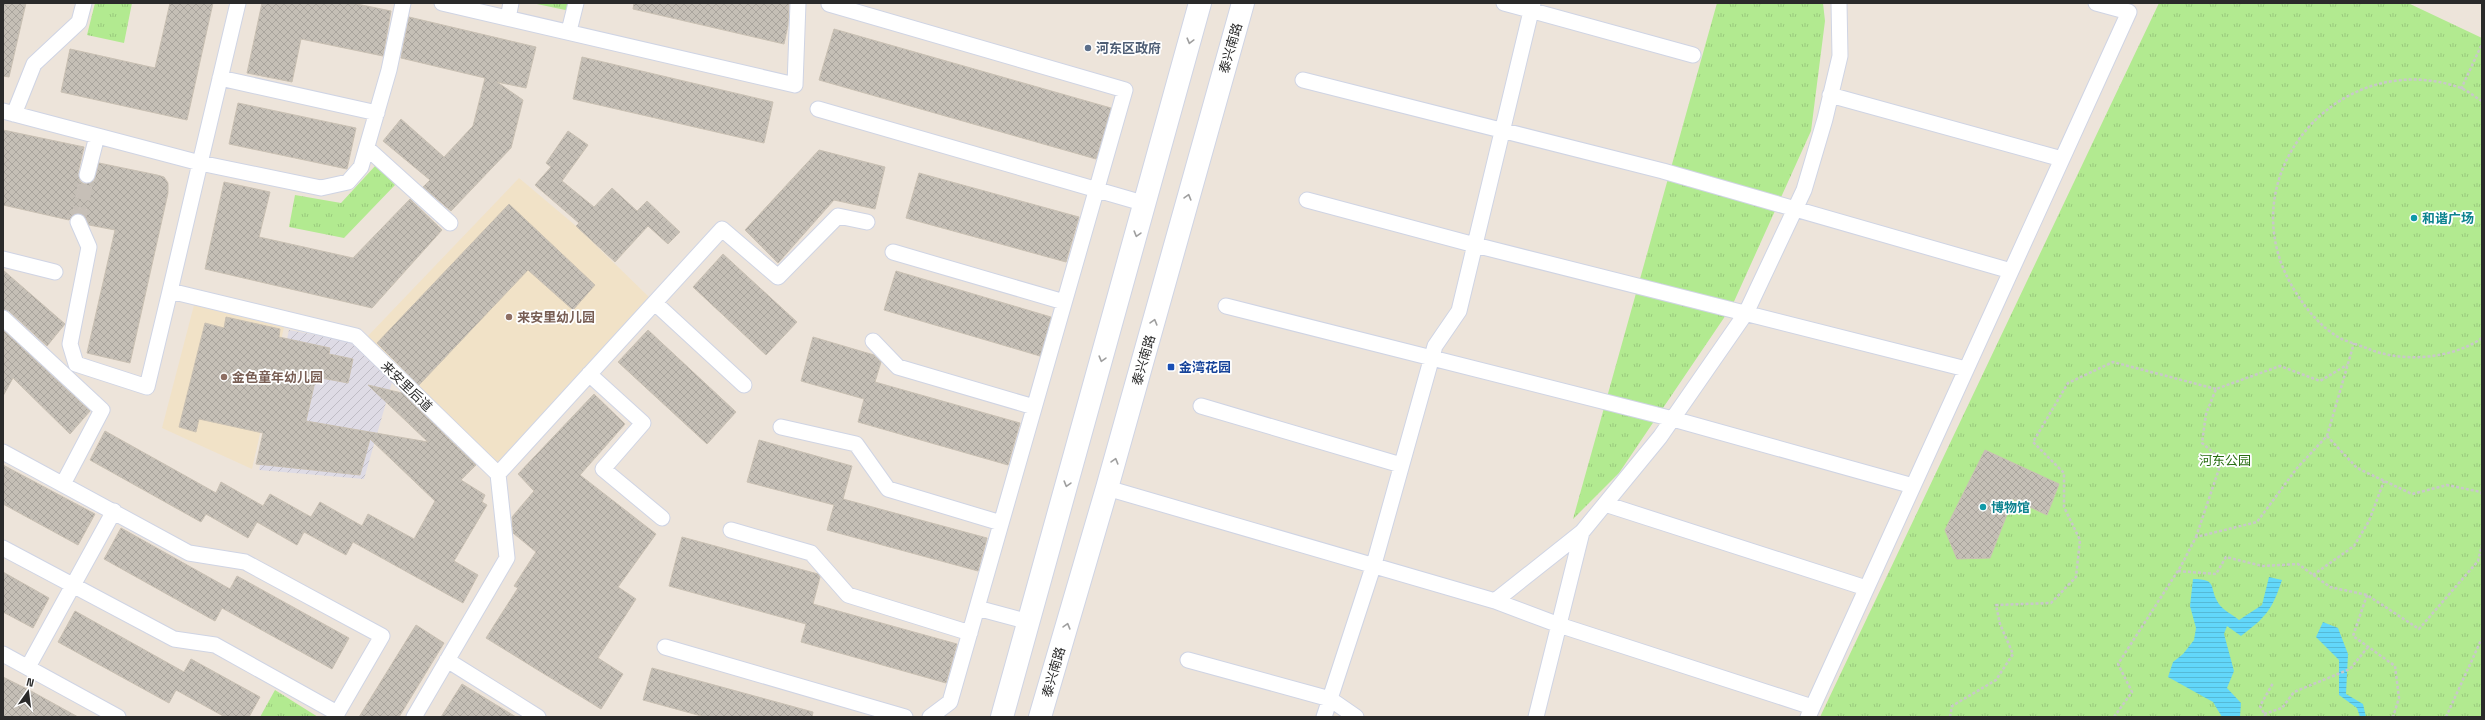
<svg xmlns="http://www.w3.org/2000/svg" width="2485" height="720" font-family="'Space Grotesk','Noto Sans SC',sans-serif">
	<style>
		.industrial { fill: url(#industrial-furrows) }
		.education { fill: #f1e2c7 }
		.park { fill: url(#park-tufts) }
		.water { fill: url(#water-rules) }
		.building { fill: url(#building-cross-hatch); stroke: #c9c0b3 }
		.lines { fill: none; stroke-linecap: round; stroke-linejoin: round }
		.minor-tunnel { stroke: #c6bfb7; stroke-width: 15; stroke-dasharray: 15 8; stroke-linecap: butt }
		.minor-casing { stroke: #cfd4e4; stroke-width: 17 }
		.secondary-casing { stroke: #cfd4e4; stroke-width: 24 }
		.path { stroke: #c8c8c8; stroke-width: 2.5; stroke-dasharray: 3 2; stroke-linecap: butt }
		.minor { stroke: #fff; stroke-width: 15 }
		.secondary { stroke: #fff; stroke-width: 22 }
		.oneway { stroke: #9f9f9f }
		.service-dot { fill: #5c6f8a; stroke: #fff; stroke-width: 1.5 }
		.culture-dot { fill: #0f9aa8; stroke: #fff; stroke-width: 1.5 }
		.education-dot { fill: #8d6e63; stroke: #fff; stroke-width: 1.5 }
		.transit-dot { fill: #1a4fb4; stroke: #fff; stroke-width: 1.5 }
		.labels { text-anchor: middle; stroke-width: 3.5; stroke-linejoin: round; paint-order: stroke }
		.service-label { font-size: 13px; font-weight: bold; fill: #4e5e75; stroke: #fff; text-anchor: start }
		.street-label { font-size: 13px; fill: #2a2a2a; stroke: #fff }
		.culture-label { font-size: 13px; font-weight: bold; fill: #0d838f; stroke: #fff; text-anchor: start }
		.education-label { font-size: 13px; font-weight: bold; fill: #785e54; stroke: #fff; text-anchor: start }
		.transit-label { font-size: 13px; font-weight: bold; fill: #164399; stroke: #fff; text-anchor: start }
		.park-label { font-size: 13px; fill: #296e13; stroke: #fff }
	</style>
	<defs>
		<pattern id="industrial-furrows" width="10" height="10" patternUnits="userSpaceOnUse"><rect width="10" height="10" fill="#dedbe5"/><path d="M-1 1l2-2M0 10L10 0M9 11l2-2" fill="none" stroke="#bfbcc5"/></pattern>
		<pattern id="park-tufts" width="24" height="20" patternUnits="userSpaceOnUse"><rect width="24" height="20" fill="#b2ea90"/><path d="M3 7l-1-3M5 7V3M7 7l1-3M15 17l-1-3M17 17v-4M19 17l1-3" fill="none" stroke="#99c97c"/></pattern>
		<pattern id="water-rules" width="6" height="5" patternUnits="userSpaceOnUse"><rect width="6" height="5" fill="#62d7fa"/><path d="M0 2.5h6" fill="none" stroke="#55b9d6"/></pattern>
		<pattern id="building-cross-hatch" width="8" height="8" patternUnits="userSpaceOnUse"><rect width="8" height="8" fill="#c5bfb6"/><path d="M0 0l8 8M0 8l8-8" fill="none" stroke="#a9a49d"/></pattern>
	</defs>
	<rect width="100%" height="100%" fill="#ede4da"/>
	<path class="industrial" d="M289 330 353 342 392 382 364 479 259 470Z"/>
	<path class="education" d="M519 178 576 226 650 298 499 464 367 337Z
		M194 305 284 327 252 469 162 428Z"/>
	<path class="park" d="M95 3H132L124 43 87 35Z
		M532 3H572L570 11Z
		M1717 3H1823L1825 21 1811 131 1732 306 1619 473 1573 519Z
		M2159 3H2408L2482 38V717H1820Z
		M376 165 395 185 344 238 289 227 295 195 341 203Z
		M275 690 318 717H260Z"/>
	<path class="water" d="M2269 577 2282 580C2272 610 2266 617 2241 636L2227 626 2224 634 2234 671 2227 688 2241 703 2240 717H2222L2213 702 2168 677 2173 662 2183 654 2194 640 2196 628 2190 606 2193 579C2219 579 2208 588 2219 604 2223 610 2233 615 2239 620L2262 605Z
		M2323 622 2338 628 2348 654 2346 694 2363 704 2366 717H2360L2357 708 2339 695V660L2316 637Z"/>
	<path class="building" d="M3 3H26L9 77 3 76Z
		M170 3H213L187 120 61 92 70 49 155 68Z
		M262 3H352L391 11 383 56 301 39 292 82 247 73Z
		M634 3H789L788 25 784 44 633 9Z
		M409 17 536 47 526 88 497 82 523 100 511 148 451 211 423 187 430 180 383 141 401 119 444 157 473 126 485 78 401 58Z
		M834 29 1111 108 1096 159 819 80Z
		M582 57 773 102 764 143 573 99Z
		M238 103 356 128 347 169 229 144Z
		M3 130 84 147 78 173 80 181 84 184 94 181 99 163 157 175 164 177 168 183V193L130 363 87 353 115 230 89 225 84 215 79 213 74 214 69 220 3 205Z
		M568 131 588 145 562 181 594 207 612 188 637 211 647 201 680 232 668 244 648 226 615 262 576 226 579 223 535 185 551 167 546 163Z
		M819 150 885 167 875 209 834 200 778 263 745 230Z
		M919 173 1079 217 1066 262 906 218Z
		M224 182 270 192 259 237 353 258 410 199 442 230 372 308 205 269Z
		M509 204 595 285 573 310 528 270 419 385 377 343Z
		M723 254 797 322 766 355 693 287Z
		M3 270 65 324 47 346 9 311 3 309Z
		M896 271 1051 317 1040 356 884 310Z
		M226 317 280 329 279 337 330 348 329 354 353 359 348 383 316 377 306 421 428 442 368 385 402 393 476 465 461 480 485 495 482 502 487 505 454 561 478 575 463 603 353 542 346 555 304 532 297 545 257 522 248 538 206 514 201 522 90 460 105 431 216 493 221 482 263 506 270 494 311 517 320 502 362 526 368 514 414 539 435 501 370 439 360 475 256 464 263 433 199 419 196 432 179 427 205 323 224 328Z
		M3 330 90 411 70 434 13 378 3 396Z
		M648 330 736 412 707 444 618 362Z
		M813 337 874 355 881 362 875 382 1020 423 1008 465 858 422 864 399 801 381Z
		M594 394 625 424 580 475 656 534 618 587 636 599 598 658 623 674 601 709 486 638 518 588 514 586 536 552 513 533 512 517 534 491 518 474Z
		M759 440 852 466 843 499 987 538 978 571 827 530 834 505 747 482Z
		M1985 450 2059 484 2047 515 2013 499 1990 558 1957 559 1945 530Z
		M3 465 95 514 78 545 3 504Z
		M121 528 230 589 237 576 349 638 332 669 222 608 215 621 104 559Z
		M682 537 818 574 820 577 813 604 957 644 946 683 801 642 806 624 669 586Z
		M3 572 49 598 33 628 3 612Z
		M75 611 184 672 191 659 260 697 249 717H225L176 690 169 703 58 642Z
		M416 625 444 643 399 717H359Z
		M652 668 813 712 812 717H705L643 700Z
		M3 677 31 691 78 717H3Z
		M462 684 516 717H441Z"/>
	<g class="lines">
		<path class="minor-tunnel" d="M78 222 87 175"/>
		<defs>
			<path id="minor" d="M403 3 389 70 361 167 348 182 321 188 200 163 170 291 356 336 498 474 507 558 414 717
				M442 3 795 85 798 3
				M1504 3 1693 55
				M829 4 1125 90 950 702 930 717
				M508 18 511 3
				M569 31 576 3
				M220 78 377 113
				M1303 80 1663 171 2011 271
				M1830 95 2062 159
				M818 109 1146 204
				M3 111 200 163 238 3
				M14 114 34 64 79 22 84 3
				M367 148 450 223
				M87 175 97 136
				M1307 200 1475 245 1966 369
				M78 222 89 247 70 344 76 364 147 387 170 291
				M893 252 1064 302
				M3 259 55 272
				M655 303 744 385
				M1226 306 1673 419 1913 486
				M3 318 102 410 63 484
				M873 341 898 367 1034 407
				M589 374 643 423 603 469 662 518
				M1201 406 1401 465
				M781 427 856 444 888 489 1001 523
				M3 452 189 553 245 562 382 636 335 717
				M498 474 722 229 778 277 838 216 867 222
				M1107 488 1495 601 1582 532 1660 437 1746 313 1804 190 1825 119 1840 56 1839 3
				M1605 504 1866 588
				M731 530 811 553 848 595 970 633
				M3 548 174 639 215 645 337 713
				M1495 601 1559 625 1812 707
				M977 608 1029 622
				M665 647 905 717
				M3 654 118 717
				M447 660 538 717
				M1188 660 1330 699 1356 717
				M28 667 114 511
				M1324 717 1374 564 1435 346 1459 311 1533 3
				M1536 717 1582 532
				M1808 717 2129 12 2096 3"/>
			<path id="secondary" d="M1002 717 1200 3
				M1040 717 1107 488 1243 3"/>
		</defs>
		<use href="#minor" class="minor-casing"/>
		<use href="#secondary" class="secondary-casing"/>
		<path class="path" d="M2461 89 2482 44
			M2482 101C2475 97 2468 91 2461 88 2341 45 2227 174 2292 286 2303 305 2318 325 2338 337 2347 342 2359 345 2369 349 2402 363 2452 359 2482 338
			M2327 436 2357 468 2412 494 2447 485 2481 492 2482 496
			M2196 537 2222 460 2202 443 2206 414 2216 389 2280 366 2320 381 2347 365
			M2178 571 2216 574 2226 557 2262 566 2298 564 2330 587 2367 595 2419 629 2478 561 2482 545
			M2313 575 2354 546 2369 521 2384 481
			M2367 595 2353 636 2395 666 2399 698 2393 717
			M2264 714 2282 708 2294 692 2350 669 2368 647
			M1950 717 1952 706 1996 680 2013 654 2000 624 1996 605 2051 603 2076 577 2080 540 2064 507V473L2033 442 2068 383 2113 362 2216 389
			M2114 717 2132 692 2118 664 2181 566 2196 537 2257 522 2297 468 2327 436 2354 343
			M2266 717 2260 706 2273 683
			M2446 717 2482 638"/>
		<use href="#minor" class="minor"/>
		<use href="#secondary" class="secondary"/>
	</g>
	<defs><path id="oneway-chevron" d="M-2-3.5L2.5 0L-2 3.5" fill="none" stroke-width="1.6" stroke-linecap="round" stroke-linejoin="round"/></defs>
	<g class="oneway">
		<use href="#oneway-chevron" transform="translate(1190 41) rotate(105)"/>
		<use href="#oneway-chevron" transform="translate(1188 197) rotate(-74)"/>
		<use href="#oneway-chevron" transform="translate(1137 234) rotate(106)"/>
		<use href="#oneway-chevron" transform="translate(1154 322) rotate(-74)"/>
		<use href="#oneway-chevron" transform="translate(1102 359) rotate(106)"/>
		<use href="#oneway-chevron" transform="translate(1115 461) rotate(-74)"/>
		<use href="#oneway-chevron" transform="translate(1067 484) rotate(106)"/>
		<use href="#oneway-chevron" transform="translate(1067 626) rotate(-74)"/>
	</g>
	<circle class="service-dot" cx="1088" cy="48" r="4"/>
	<g class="culture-dot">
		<circle cx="2414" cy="218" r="4"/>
		<circle cx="1983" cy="507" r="4"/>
	</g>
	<g class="education-dot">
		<circle cx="509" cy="317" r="4"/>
		<circle cx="224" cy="377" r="4"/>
	</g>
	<rect class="transit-dot" x="1167" y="363" width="8" height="8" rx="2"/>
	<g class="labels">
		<g class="service-label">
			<text x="1096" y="53">河东区政府</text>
		</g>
		<g class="street-label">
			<text transform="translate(1230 48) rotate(-74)" y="5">泰兴南路</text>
			<text transform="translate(1143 360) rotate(-74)" y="5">泰兴南路</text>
			<text transform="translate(407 386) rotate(44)" y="5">来安里后道</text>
			<text transform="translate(1053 672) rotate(-74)" y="5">泰兴南路</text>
		</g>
		<g class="culture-label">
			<text x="2422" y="223">和谐广场</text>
			<text x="1991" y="512">博物馆</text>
		</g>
		<g class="education-label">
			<text x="517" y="322">来安里幼儿园</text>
			<text x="232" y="382">金色童年幼儿园</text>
		</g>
		<g class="transit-label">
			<text x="1179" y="372">金湾花园</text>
		</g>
		<g class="park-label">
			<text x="2225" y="465">河东公园</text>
		</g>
	</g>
	<rect width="2485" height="720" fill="none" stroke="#2a2a2a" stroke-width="8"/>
	<g transform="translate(28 692) rotate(14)" stroke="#ffffff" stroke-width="3" paint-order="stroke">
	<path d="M0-3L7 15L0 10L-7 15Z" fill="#2a2a2a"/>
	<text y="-6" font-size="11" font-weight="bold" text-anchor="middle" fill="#2a2a2a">N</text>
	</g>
</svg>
